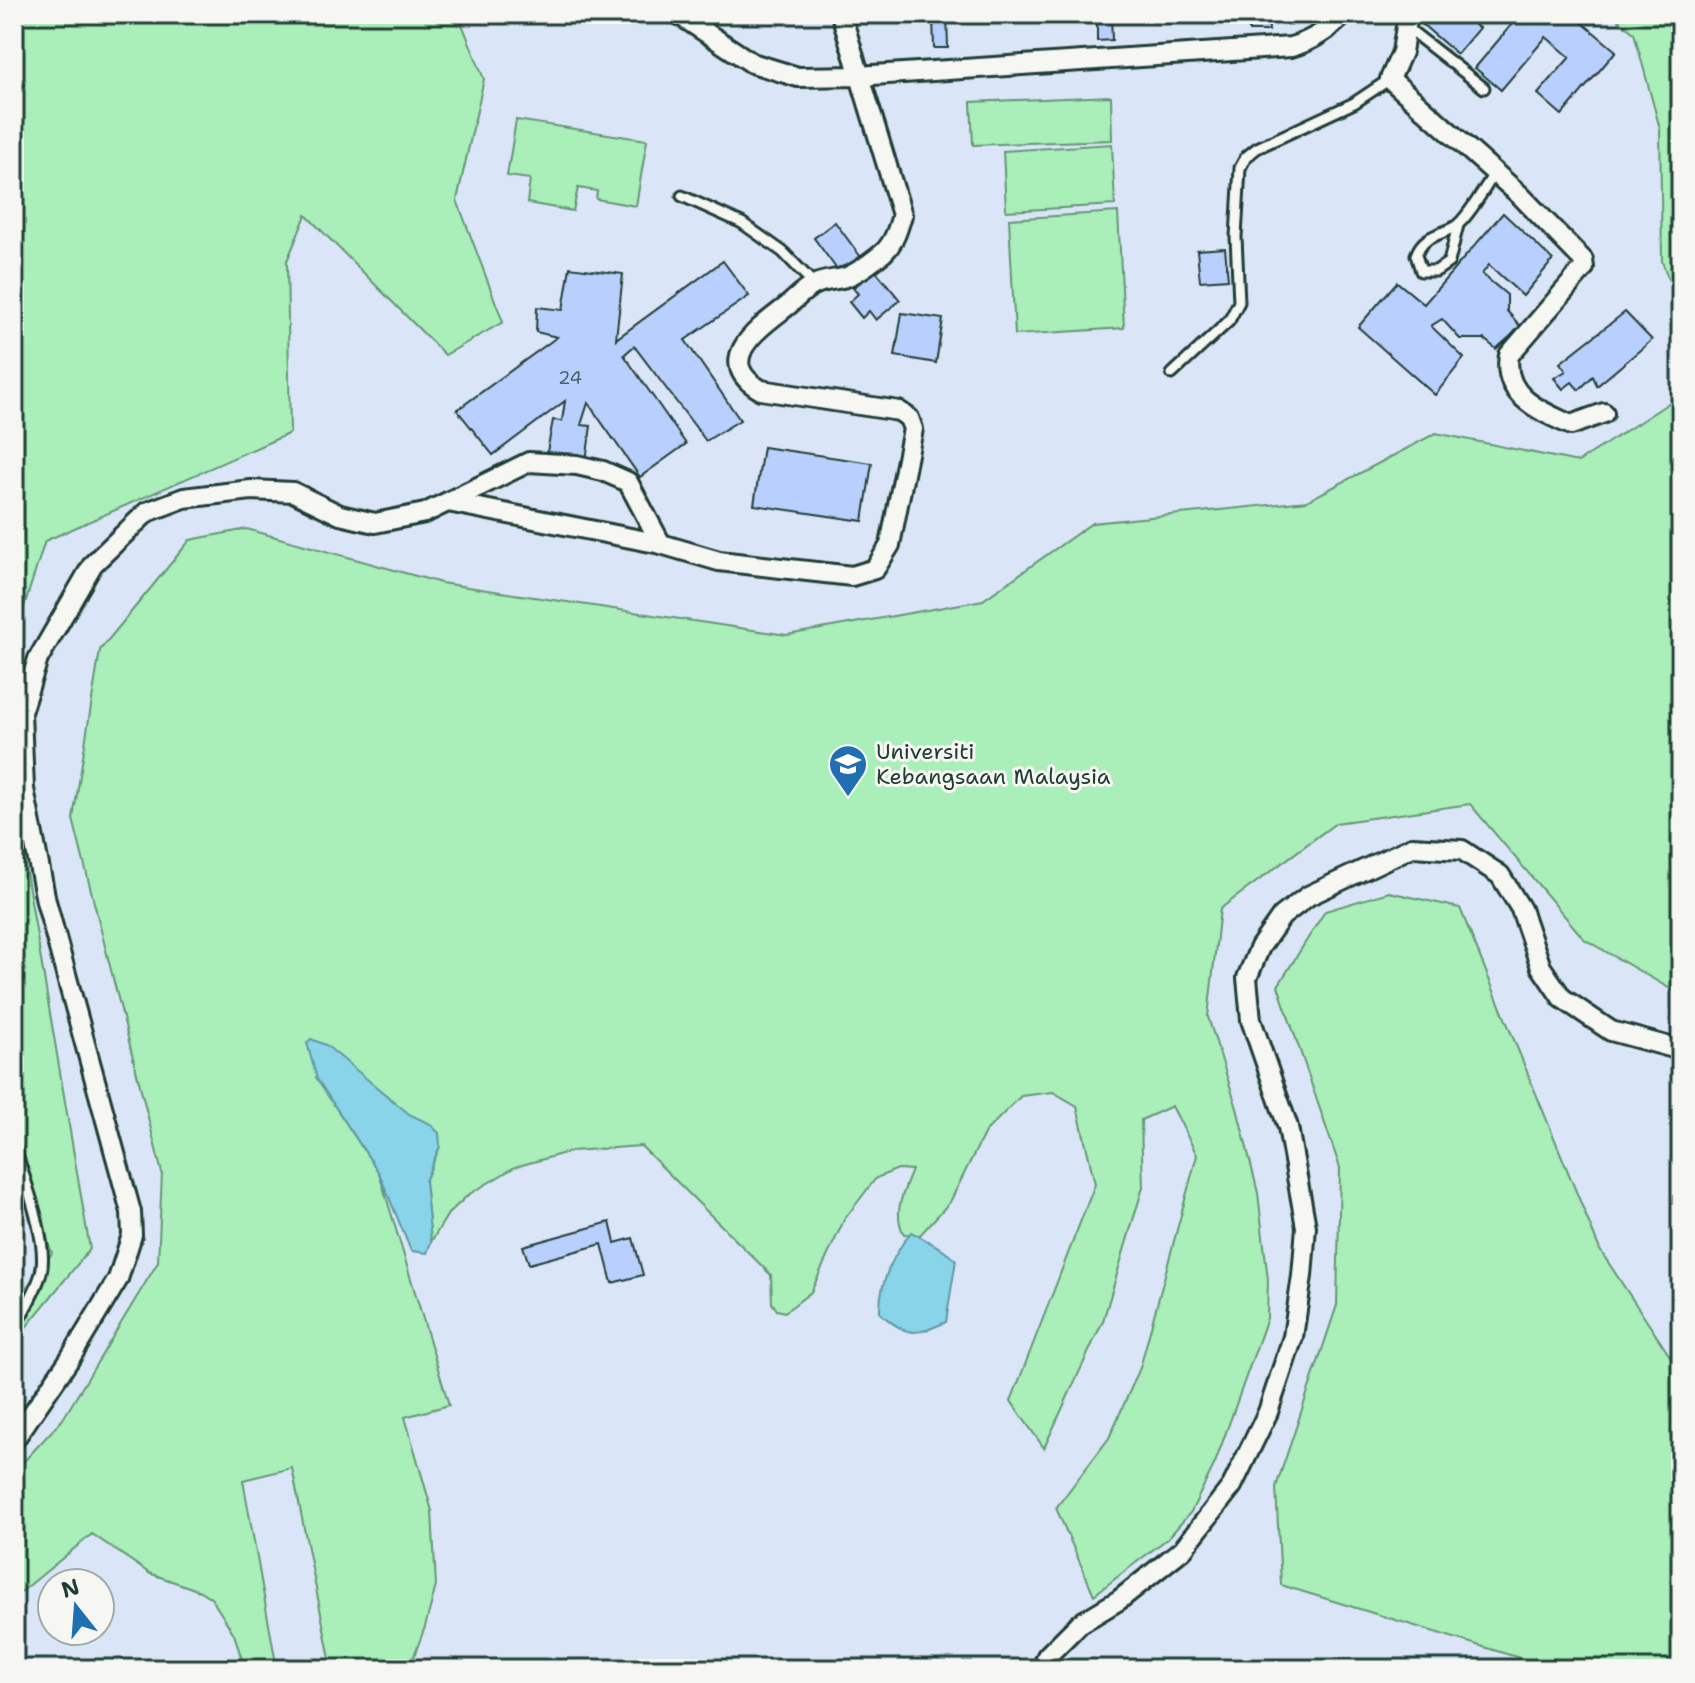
<svg xmlns="http://www.w3.org/2000/svg" width="1695" height="1683" font-family="'Shantell Sans',sans-serif">
	<style>
		.built { fill: #dbe5f8; fill-rule: evenodd }
		.green { fill: #aaeeb9; stroke: #649676; stroke-width: 2 }
		.water { fill: #89d4e9; stroke: #5f98a1; stroke-width: 2 }
		.building { fill: #b9d0ff; stroke: #1f3d34; stroke-width: 2 }
		.lines { fill: none; stroke-linecap: round; stroke-linejoin: round }
		.lane-casing { stroke: #1f3d34; stroke-width: 15 }
		.street-casing { stroke: #1f3d34; stroke-width: 24 }
		.lane { stroke: #f6f6f2; stroke-width: 9 }
		.street { stroke: #f6f6f2; stroke-width: 18 }
		.labels { text-anchor: middle; stroke-width: 6; stroke-linejoin: round; paint-order: stroke }
		.number-label { font-size: 18px; fill: #466267 }
		.poi-label { font-size: 22px; fill: #1f3d34; stroke: #f6f6f2; text-anchor: start }
	</style>
	<rect width="100%" height="100%" fill="#eaeef5"/>
	<filter id="ink" filterUnits="userSpaceOnUse"><feTurbulence type="fractalNoise" baseFrequency=".0125" numOctaves="2"/><feDisplacementMap in="SourceGraphic" scale="16" xChannelSelector="R" yChannelSelector="G"/><feConvolveMatrix kernelMatrix="1 2 1 2 8 2 1 2 1" color-interpolation-filters="sRGB"/></filter>
	<g filter="url(#ink)">
		<path class="built" d="M14 14H1681V1669H14ZM52 1583H100V1631H52Z"/>
		<path class="green" d="M14 14H458L484 79 457 200 503 322 445 355 306 215 287 261 290 433 45 541 14 638Z
			M1611 14H1681V314L1662 261 1660 129 1634 33Z
			M1111 96 1112 140 973 145 971 102Z
			M516 120 647 140 636 206 596 199 597 191 578 188 573 211 527 203 530 179 507 176Z
			M1112 144 1115 205 1006 211 1003 151Z
			M1118 212 1124 328 1015 335 1009 219Z
			M1681 395V995L1584 939 1470 804 1336 823 1220 909 1208 1017 1237 1108 1258 1193 1268 1280 1267 1318 1215 1463 1191 1512 1168 1538 1094 1595 1056 1508 1109 1438 1140 1368 1197 1155 1172 1106 1141 1120 1143 1187 1103 1321 1044 1448 1011 1401 1095 1184 1077 1106 1053 1092 1021 1096 985 1132 950 1202 920 1235 904 1234C892 1213 904 1191 912 1170L898 1169 876 1178 844 1220 811 1292 785 1312 777 1310 772 1303 771 1275 641 1146 572 1151 515 1167 468 1195 448 1214 431 1242 425 1181 440 1146 430 1124 317 1079 379 1173 449 1405 405 1417 432 1511 436 1586 425 1627 409 1669H332L292 1468 243 1480 277 1669H245L234 1634 211 1598 200 1591 149 1573 92 1534 14 1598V1472L63 1419 158 1262 162 1173 73 819 100 650 190 540 247 529 441 583 787 635 983 600 1092 523 1307 501 1436 433 1578 462Z
			M14 801 90 1249 14 1342V1304L52 1253 14 1153Z
			M1389 892 1460 908 1600 1250 1681 1373V1669H1525L1523 1659 1281 1585 1276 1487 1337 1305 1340 1168 1278 986 1325 911Z"/>
		<path class="water" d="M311 1039 326 1045 409 1114 430 1124 439 1133 440 1146 425 1181 431 1242 427 1253 411 1251 379 1173 317 1079 307 1043Z
			M911 1232 937 1246 956 1260 946 1322C915 1336 907 1337 880 1313 879 1283 893 1255 911 1232Z"/>
		<path class="building" d="M866 14H947L948 48H934L933 18 866 20Z
			M1097 14H1111L1112 40 1097 41Z
			M1248 14H1268L1269 31H1249Z
			M1420 14H1469L1466 18 1479 28 1457 54 1416 19Z
			M1514 14H1572L1616 51 1562 115 1538 94 1570 57 1546 37 1501 90 1475 68 1518 17Z
			M1503 213 1553 260 1523 296 1489 265 1482 274 1507 295V311L1521 327 1496 349 1484 339H1460L1442 319 1431 326 1464 358 1435 395 1358 327 1397 282 1424 304Z
			M835 222 863 260 841 275 814 238Z
			M1225 248 1228 279 1200 281 1197 250Z
			M723 261 749 296 685 340 740 420 706 441 634 346 624 355 686 444 640 477 588 403 581 425 591 426 586 461 546 457 553 420 562 421 565 401 493 455 457 410 557 337 536 332 537 307 563 310 570 267 623 274 616 339Z
			M875 270 900 300 876 320 869 311 862 318 849 302 858 294 853 288Z
			M1625 312 1652 340 1597 386 1593 376 1579 390 1572 382 1563 389 1554 378 1566 371 1560 363Z
			M902 313 943 319 936 363 895 356Z
			M763 447 872 463 863 521 754 505Z
			M610 1222 615 1243 633 1238 643 1275 612 1283 602 1244 529 1264 523 1246Z"/>
		<g class="lines">
			<defs>
				<path id="lane" d="M1406 27 1484 88
					M682 196 742 223 783 252 814 284
					M1458 225 1449 262 1436 271H1421L1416 255C1424 234 1440 236 1456 226 1468 218 1485 187 1494 174
					M1172 374 1229 321 1239 302 1236 237 1240 168 1246 157 1257 148 1354 103 1390 79
					M14 1146C24 1178 49 1241 41 1273 36 1292 23 1311 14 1329"/>
				<path id="street" d="M678 14 752 63 798 77 858 76 1291 47C1312 41 1328 31 1344 14
					M1408 14 1402 52 1390 79 1521 196 1583 260 1584 268 1509 355C1502 396 1540 411 1571 425L1604 413
					M448 502 661 544 719 561 852 576 875 569 890 545 913 429 909 418 899 411 761 390C711 361 759 328 786 307 795 300 805 288 816 284 825 280 836 280 846 277 858 273 873 261 883 253 894 243 898 229 902 215L841 14
					M14 1440 69 1360 118 1279 132 1235 131 1212 46 901 24 789 21 712 38 659 93 564 147 512 184 498 251 490 293 492 340 515 375 523 425 513 529 462 577 465 603 471 628 482 661 544
					M1042 1669 1047 1656 1079 1624 1119 1600 1183 1549 1232 1486 1268 1412 1293 1337 1302 1276 1306 1227 1288 1127 1251 1020 1247 978 1260 947 1282 916 1308 896 1412 847 1462 850 1500 875 1521 909 1541 967 1562 998 1611 1031 1681 1050"/>
			</defs>
			<use href="#lane" class="lane-casing"/>
			<use href="#street" class="street-casing"/>
			<use href="#lane" class="lane"/>
			<use href="#street" class="street"/>
		</g>
	</g>
	<defs>
		<symbol id="university-pin" viewBox="-11 -11 22 30"><path d="M0 17L-7.5 6A9.5 9.5 0 1 1 7.5 6Z" fill="#1f6fb2" stroke="#f6f6f2"/><path d="M0-5L7-2L0 1L-7-2ZM-4 1L0 2.5L4 1V4Q0 6-4 4Z" fill="#fff"/></symbol>
	</defs>
	<g fill-rule="evenodd">
		<use href="#university-pin" x="826" y="742" width="44" height="60"/>
	</g>
	<g class="labels">
		<g class="number-label">
			<text x="570" y="384">24</text>
		</g>
		<g class="poi-label">
			<text x="876" y="759">Universiti<tspan x="876" dy="25">Kebangsaan Malaysia</tspan></text>
		</g>
	</g>
	<rect width="1695" height="1683" fill="none" stroke="#f6f6f2" stroke-width="48"/>
	<rect x="24" y="24" width="1647" height="1635" fill="none" stroke="#1f3d34" stroke-width="3" filter="url(#ink)"/>
	<g transform="translate(76 1607) rotate(343)"><circle r="38" fill="#f6f6f2" stroke="#a0aca6" stroke-width="2"/>
	<path d="M0-6L14 30L0 20L-14 30Z" fill="#1f6fb2"/>
	<text y="-12" font-size="22" font-weight="bold" text-anchor="middle" fill="#1f3d34">N</text>
	</g>
</svg>
